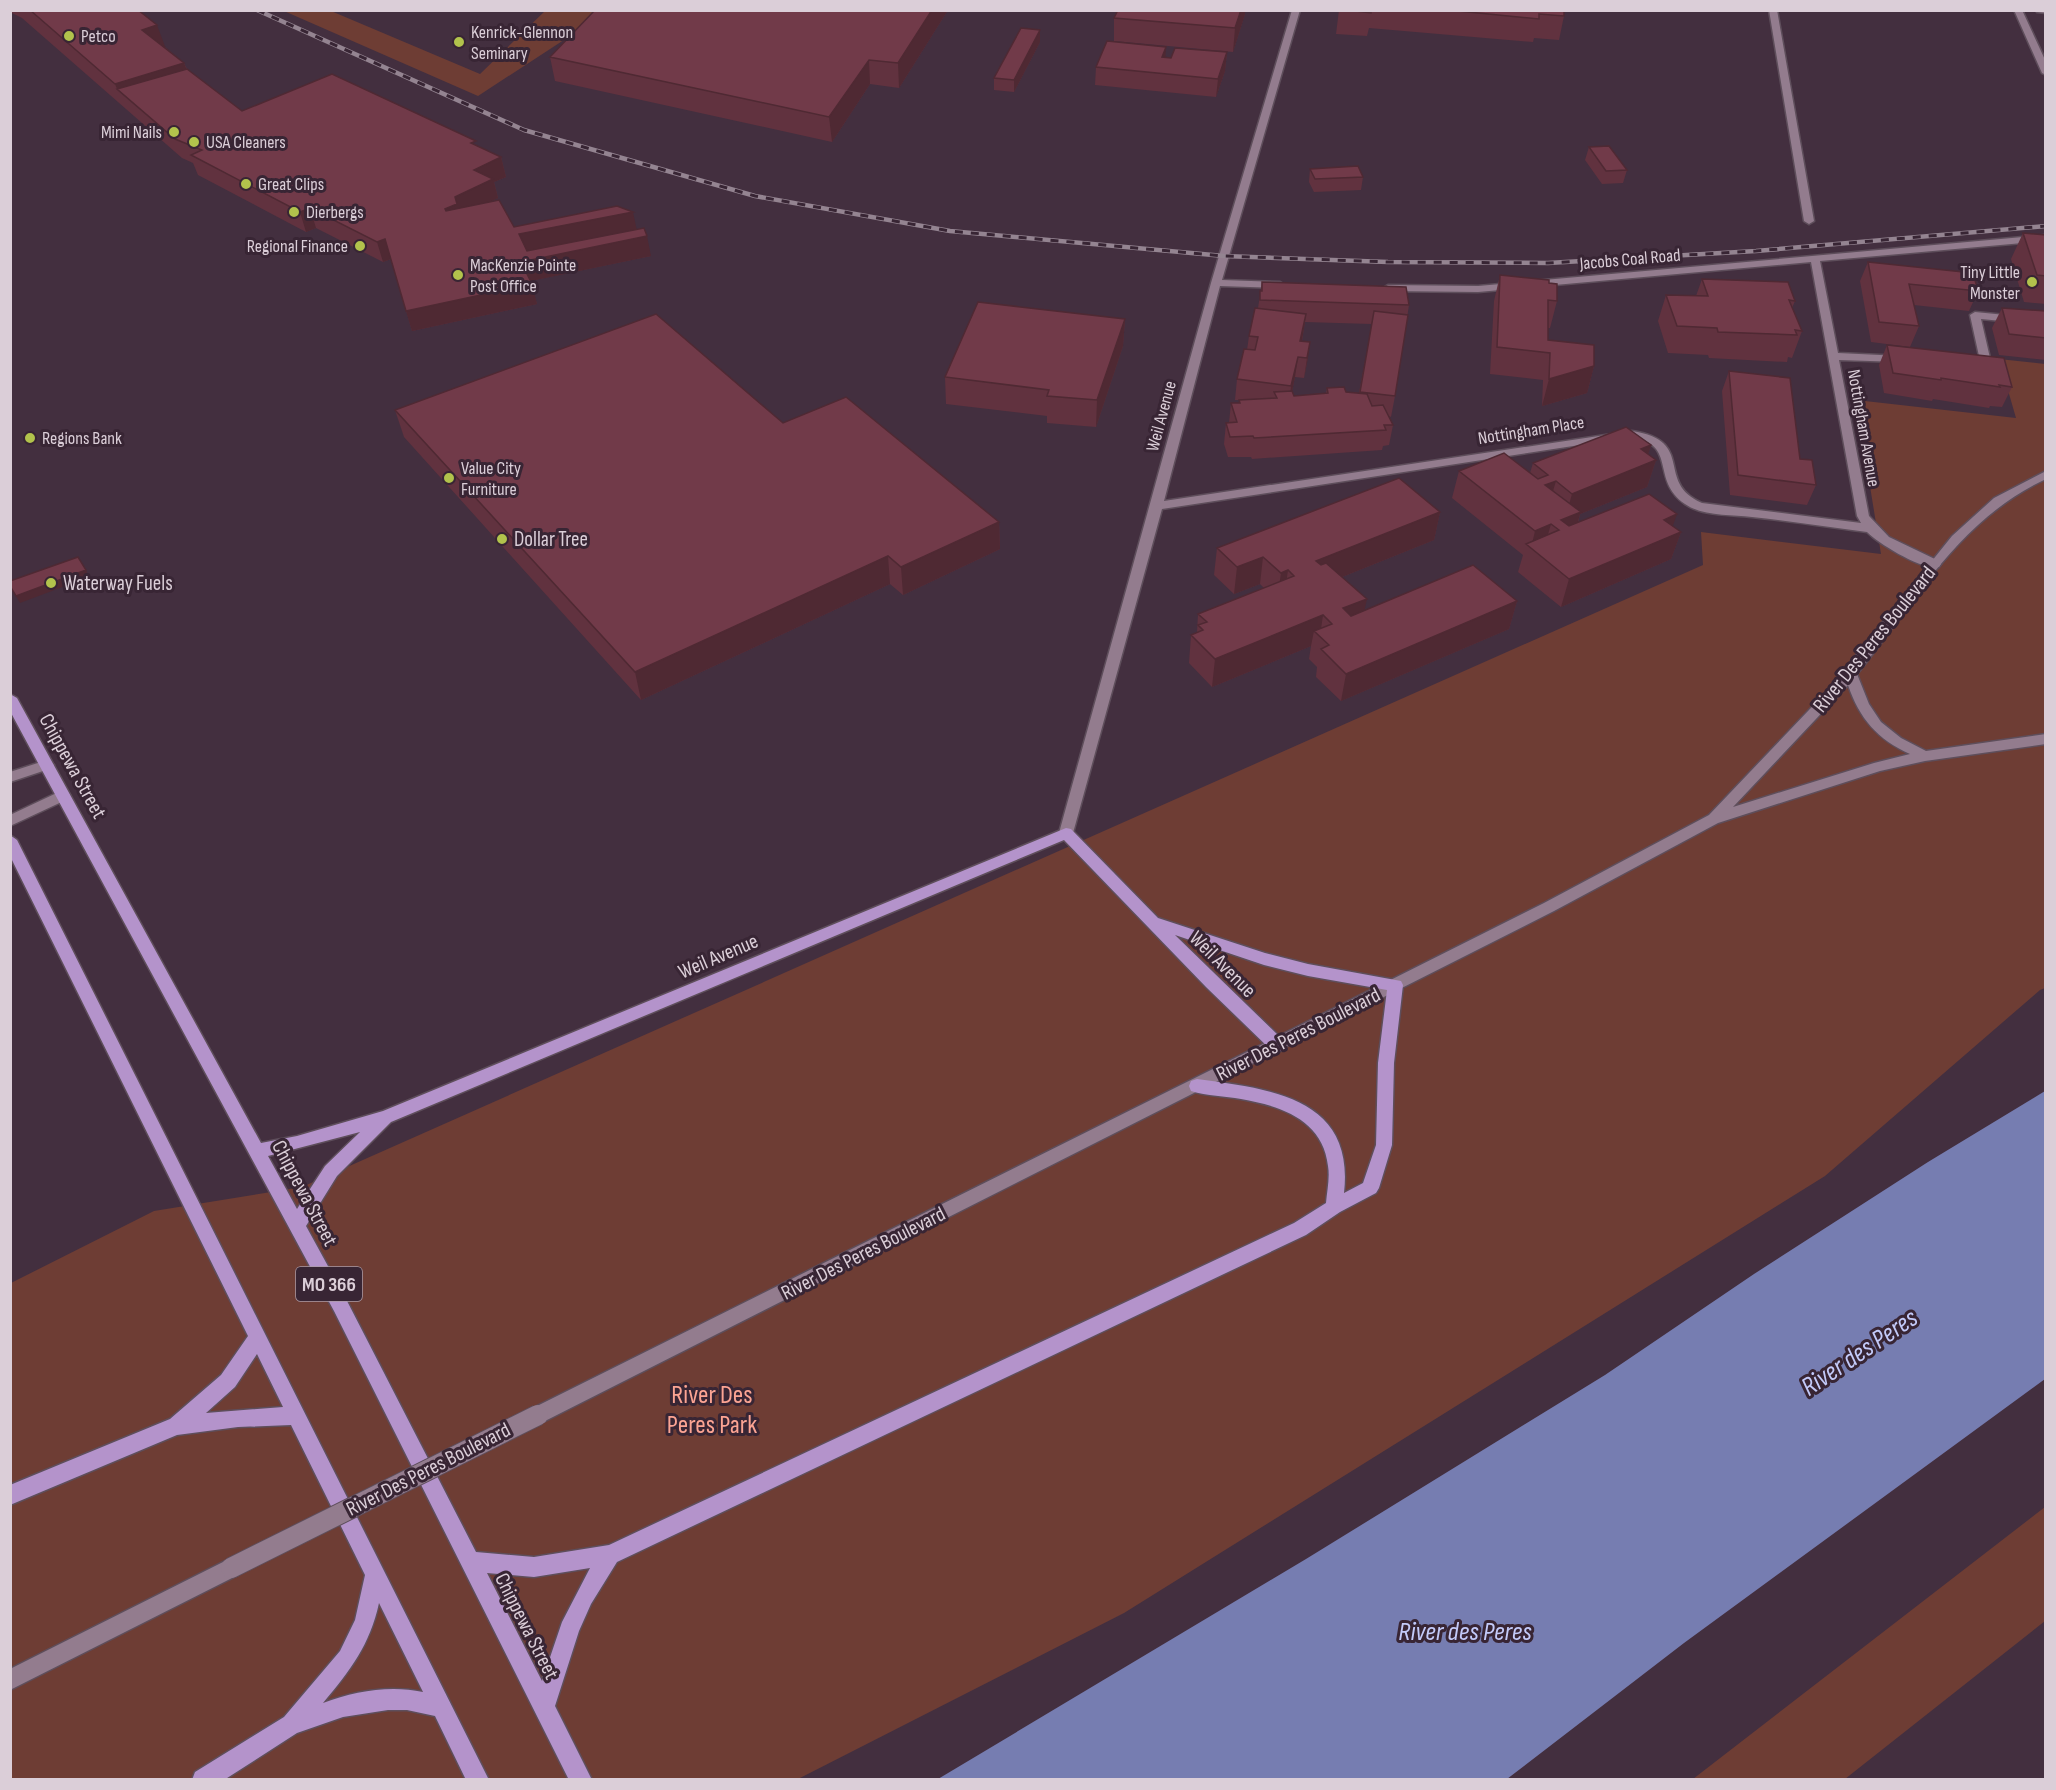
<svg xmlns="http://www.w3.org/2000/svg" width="2056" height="1790" font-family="'Sofia Sans Condensed',sans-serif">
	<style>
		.green { fill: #6e3d34 }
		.water { fill: #767db1 }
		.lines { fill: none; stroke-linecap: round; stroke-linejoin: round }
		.street-casing { stroke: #5e4e5b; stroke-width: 3 }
		.secondary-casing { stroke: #5e4e5b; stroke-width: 3 }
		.primary-casing { stroke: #5e4e5b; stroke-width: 3 }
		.street { fill: #937c8e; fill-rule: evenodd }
		.secondary { fill: #937c8e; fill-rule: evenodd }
		.primary { fill: #b493cb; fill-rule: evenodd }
		.rail-casing { stroke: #948491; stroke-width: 4.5 }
		.rail { stroke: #382534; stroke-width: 3; stroke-dasharray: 8; stroke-linecap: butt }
		.secondary-bridge-casing { stroke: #5e4e5b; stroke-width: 22; stroke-linecap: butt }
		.secondary-bridge { stroke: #937c8e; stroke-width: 20 }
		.wall { fill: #61323f; fill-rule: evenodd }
		.shaded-wall { fill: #4f2933 }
		.building { fill: #713a49; stroke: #4f2933; stroke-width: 1.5 }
		.poi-dot { fill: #b2c34c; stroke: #382534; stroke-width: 2 }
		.labels { text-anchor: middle; stroke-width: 6; stroke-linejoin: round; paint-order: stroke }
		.far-poi-label { font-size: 18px; fill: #dbced8; stroke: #382534; text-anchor: start }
		.far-street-label { font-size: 18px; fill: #dbced8; stroke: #382534 }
		.shield { fill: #382534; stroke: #aa9ba7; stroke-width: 1.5 }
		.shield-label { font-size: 20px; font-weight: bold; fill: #dbced8 }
		.poi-label { font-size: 21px; fill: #dbced8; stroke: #382534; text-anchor: start }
		.street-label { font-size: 21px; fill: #dbced8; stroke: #382534 }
		.near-park-label { font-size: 26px; fill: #fca493; stroke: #382534 }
		.near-water-label { font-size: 27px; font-style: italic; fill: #c3caf9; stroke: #382534 }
	</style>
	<rect width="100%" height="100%" fill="#432f3f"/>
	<path class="green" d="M284 11H331L480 74 545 11H596L573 34 478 96Z
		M1999 359 2045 364V988L2040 990 1825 1176 1124 1613 798 1779 11 1780V1283L154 1211 302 1187 1703 565 1701 532 1881 554 1856 400 2016 418Z
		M2045 1507V1621L1845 1779H1693Z"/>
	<path class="water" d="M2045 1091V1379L1684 1643 1507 1779H938L1306 1559 1605 1375 1754 1274 1928 1162Z"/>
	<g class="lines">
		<defs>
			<path id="street" d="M1292 10H1300L1222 280 1280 282 1285 285 1280 288 1220 286 1164 501 1632 431C1697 441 1654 482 1702 503L1861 523 1857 516 1811 262 1478 292 1388 291 1383 288 1388 285 1478 286 2046 235V241L1820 261 1838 353 1901 356 1906 359 1901 362 1839 360 1869 516 1889 537 1939 561 1941 564 1939 567C1923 571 1879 544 1867 532 1829 527 1791 521 1752 517 1731 514 1704 517 1685 504 1650 480 1678 445 1632 437L1162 509 1073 833 1066 838 1059 833 1211 283Z
				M1769 10H1777L1814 221 1809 224 1804 221Z
				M2014 10H2022L2046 62V75L2042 73Z
				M2036 10H2046V13L2037 12Z
				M1975 312 2046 319V325L1981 319 1990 358 1970 365 1965 362 1966 360 1979 356 1970 315Z
				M47 760 54 765 52 768 10 782V772Z
				M63 790 70 795 68 799 10 826V815Z"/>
			<path id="secondary" d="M2046 471V479C1958 520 1915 602 1857 674L1869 704 1881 722 1901 738 1926 751 2046 734V744L1925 761 1880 771 1718 823 1554 911 545 1421 538 1424 531 1421 528 1415 531 1409 1271 1040 1544 903 1709 815 1829 689 1952 536 1994 498ZM1848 685C1859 718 1878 740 1910 754L1874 763 1733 807Z
				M231 1558 238 1561 241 1568 238 1575 10 1690V1669Z"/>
			<path id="primary" d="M10 694 17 698 261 1143 297 1136 383 1111 1066 828 1071 829 1158 918 1265 953 1308 964 1401 981 1403 985 1394 1063 1392 1145 1379 1188 1376 1193 1340 1212 1306 1235 617 1562 591 1604 579 1631 555 1706 592 1780H569L334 1311 10 711ZM1064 840 1206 987 1271 1050 1277 1052 1283 1050 1285 1045 1283 1040 1175 935 1264 965 1308 976 1387 990 1378 1063 1376 1145 1363 1183 1344 1193C1355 1097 1270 1089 1197 1079L1191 1081 1189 1086 1191 1091C1207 1096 1225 1096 1241 1099 1281 1106 1323 1120 1328 1166 1330 1178 1327 1191 1326 1203L1294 1223 609 1545 534 1557 476 1552 346 1299 306 1226 337 1176 391 1122ZM360 1132 325 1166 297 1209 268 1156ZM590 1568 562 1622 542 1681 487 1573 534 1577Z
				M10 835 17 840 489 1780H466L435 1716 407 1710H388L343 1717 297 1733 224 1780H192L195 1772 284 1717 340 1651 355 1620 365 1575 291 1425 238 1427 177 1435 10 1505V1485L170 1419 221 1375 248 1336 10 856ZM257 1354 283 1407 206 1413 235 1387ZM379 1603 423 1692C390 1685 355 1691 323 1703 350 1671 370 1645 379 1603Z"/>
		</defs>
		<use href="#street" class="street-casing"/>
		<use href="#secondary" class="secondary-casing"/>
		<use href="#primary" class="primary-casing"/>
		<use href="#street" class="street"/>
		<use href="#secondary" class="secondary"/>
		<use href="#primary" class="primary"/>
		<defs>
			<path id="rail" d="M257 10 524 130 755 196 950 231 1224 256 1388 262 1548 263 1756 251 2046 226"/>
		</defs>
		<use href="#rail" class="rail-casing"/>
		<use href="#rail" class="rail"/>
		<defs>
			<path id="secondary-bridge" d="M231 1568 538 1415"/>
		</defs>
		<use href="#secondary-bridge" class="secondary-bridge-casing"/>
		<use href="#secondary-bridge" class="secondary-bridge"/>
	</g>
	<path class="wall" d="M10 10H132L166 48 184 63 187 69 242 111 478 146 501 157 506 177 494 182 498 198 491 201 514 227 637 230 651 256 530 281 537 304 412 331 391 259 383 262 316 228 306 232 198 175 193 163 182 158 22 18 10 12Z
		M948 10 899 88 870 84 832 142 555 81 550 57Z
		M1339 10H1564V16L1559 40 1534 38 1533 42 1369 28 1367 36 1336 34Z
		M1245 14 1233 52 1114 41V18Z
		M1040 42 1014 92 994 90V78Z
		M1227 52 1225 71 1216 97 1095 85 1096 67 1165 57 1171 58Z
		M1589 147 1627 170 1623 183 1602 184 1585 160Z
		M1310 169 1363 177 1361 190 1314 192 1309 182Z
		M2023 233 2046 235V304L2024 302 2011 259Z
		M1868 262 1978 291 1969 311 1914 305 1919 326 1910 347 1871 342 1860 281Z
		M1500 275 1549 283 1557 301 1550 328H1548V340L1594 366 1587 393 1542 406 1543 380 1490 374 1494 301Z
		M1702 279 1795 301 1792 308 1802 331 1792 358 1788 357 1787 362 1709 358 1708 355 1668 353 1658 321 1666 295 1696 296Z
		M1262 282 1409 305 1395 396 1391 417 1389 416 1393 425 1389 445 1383 446 1382 450 1252 459 1251 457H1228L1224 444 1226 423H1229L1231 403H1239V400H1235L1237 379 1247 350 1249 336 1258 308ZM1305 322 1372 324 1359 393 1346 392 1327 388 1326 393 1294 396 1292 391 1295 377 1304 378 1307 363 1310 342 1302 341Z
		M2002 308 2046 311V360L1999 355 1992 328Z
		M1125 319 1123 346 1096 427 1047 423V416L946 404 945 377Z
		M1887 345 2012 387 2002 407 1990 406 1989 408 1933 399 1932 401 1884 393 1879 365Z
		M1729 371 1800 459 1816 485 1807 505 1730 495 1722 391Z
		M395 410 783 423 999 522 1000 549 903 595 890 584 641 700 404 437Z
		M1651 445 1648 454 1656 460 1647 487 1580 514 1578 523 1673 526 1681 532 1671 559 1561 607 1518 572 1523 555 1452 498 1459 471 1530 473 1533 463Z
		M1440 512 1434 540 1342 577 1364 610 1517 601 1509 629 1341 701 1316 677 1317 667 1309 659 1311 646 1212 687 1189 663 1191 635 1197 633 1198 614 1264 588 1260 584 1234 594 1214 575 1217 548Z"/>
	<path class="shaded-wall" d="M932 10H948L899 88 898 63Z
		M1241 10H1245V14L1233 52 1235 28Z
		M157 25 166 49 142 30Z
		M1040 30V42L1014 92V80Z
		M1166 47 1165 65 1162 57Z
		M1227 52 1225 71 1216 97 1218 79Z
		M869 60 870 84 832 142 829 117Z
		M184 63 194 88 117 89 115 84Z
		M501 157 506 177 494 182 498 198 461 216 450 229 445 209 474 170Z
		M310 208 316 228 306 232 300 212Z
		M633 212 637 231 524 254 519 234Z
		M647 236 651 256 526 282 521 262Z
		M385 239 391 259 383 262 377 242Z
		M532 284 537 304 412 331 406 311Z
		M1306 314 1303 334 1299 357 1300 341Z
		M1125 319 1123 346 1096 427 1097 400Z
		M1310 342 1307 363 1304 378 1307 358Z
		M1298 357 1295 377 1289 406 1291 386Z
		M1594 366 1587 393 1542 406 1549 379Z
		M1651 445 1645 464 1656 460 1647 487 1580 514 1573 540 1561 520 1565 519 1572 494 1641 449Z
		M1556 481 1548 508 1545 485Z
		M1440 512 1434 540 1312 589 1316 561Z
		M1677 514 1669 537 1681 532 1671 559 1561 607 1569 579 1664 520Z
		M999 522 1000 549 903 595 901 567Z
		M1551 524 1543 552 1531 548 1535 531Z
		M888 556 890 584 641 700 635 672Z
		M1263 557 1260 584 1234 594 1237 567Z
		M86 570 89 577 20 603 16 596Z
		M1288 570 1284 598 1277 600 1281 573Z
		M1367 599 1361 626 1343 608Z
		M1517 601 1509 629 1341 701 1346 674Z
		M1323 615 1320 636 1314 631 1311 646 1212 687 1215 659Z"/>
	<path class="building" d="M30 10H138L157 25 142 30 184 63 115 84Z
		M595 10H932L898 63 869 60 829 117 550 57Z
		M1118 10H1241L1235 28 1114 18Z
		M1348 10H1371V13Z
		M1448 10H1564V16L1539 14V19Z
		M1021 28 1040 30 1014 80 994 78Z
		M1107 41 1166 47 1162 57 1171 58 1175 48 1227 52 1218 79 1096 67Z
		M187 69 242 111 332 74 476 141 471 143 501 157 474 170 493 179 455 197 457 204 445 209 446 211 499 200 514 227 617 206 633 212 519 234 527 251 644 228 647 236 521 262 532 284 406 311 385 239 377 242 310 208 300 212 191 155 202 150 175 139 117 89Z
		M1609 146 1627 170 1606 171 1589 147Z
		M1358 166 1363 177 1315 179 1310 169Z
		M2023 233 2046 235V276L2037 275Z
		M1868 262 1973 273 1978 291 1909 284 1919 326 1879 322Z
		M1500 275 1549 280V283L1557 284V301L1548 300V340L1594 345V366L1549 379 1550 353 1497 347Z
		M1702 279 1788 282 1795 301 1789 300 1802 331 1795 330 1797 335 1718 332 1717 328 1677 326 1666 295 1708 296Z
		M1262 282 1406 287 1409 305 1260 300V291H1262Z
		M978 302 1125 319 1097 400 1047 396 1049 390 945 377Z
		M1255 308 1306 314 1300 341 1310 342 1307 358 1298 357 1291 386 1237 379 1244 349 1255 350 1258 337 1249 336Z
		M2002 308 2046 311V338L2009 334Z
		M1374 311 1408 315 1395 396 1360 392Z
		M656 314 783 423 846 397 999 522 901 567 888 556 635 672 395 410Z
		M1887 345 2004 358 2012 387 1999 385 2000 387 1941 378V380L1893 373Z
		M1729 371 1790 378 1800 459 1812 460 1816 485 1738 475Z
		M1344 387 1346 392 1367 394 1372 406 1383 405 1393 425H1384L1386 430 1254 438 1253 436 1230 437 1226 423 1237 422 1231 403H1240L1239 400 1277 398 1274 392 1292 391 1294 396 1328 393 1327 388Z
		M1626 427 1651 445 1641 449 1656 460 1572 494 1556 481 1545 485 1581 512 1561 520 1569 526 1649 494 1677 514 1664 520 1681 532 1569 579 1526 544 1559 530 1551 524 1535 531 1459 471 1504 453 1538 479 1548 475 1533 463Z
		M1399 478 1440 512 1316 561 1321 565 1326 563 1367 599 1343 608 1351 616 1473 565 1517 601 1346 674 1321 649 1329 645 1314 631 1332 624 1323 615 1215 659 1191 635 1203 630 1198 625 1207 622 1198 614 1294 576 1288 570 1281 573 1263 557 1237 567 1217 548Z
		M78 557 86 570 16 596 10 586V581Z"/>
	<g class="poi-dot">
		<circle cx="69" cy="36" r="6"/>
		<circle cx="459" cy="42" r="6"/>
		<circle cx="174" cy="132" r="6"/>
		<circle cx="194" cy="142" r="6"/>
		<circle cx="246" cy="184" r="6"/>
		<circle cx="294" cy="212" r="6"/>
		<circle cx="360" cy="246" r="6"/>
		<circle cx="458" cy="275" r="6"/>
		<circle cx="2032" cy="282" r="6"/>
		<circle cx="30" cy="438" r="6"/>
		<circle cx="449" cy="478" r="6"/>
		<circle cx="502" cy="539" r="6"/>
		<circle cx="51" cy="583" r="6"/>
	</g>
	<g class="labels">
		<g class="far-poi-label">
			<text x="471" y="38">Kenrick-Glennon<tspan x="471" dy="21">Seminary</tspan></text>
			<text x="81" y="42">Petco</text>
			<text x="162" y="138" text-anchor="end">Mimi Nails</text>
			<text x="206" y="148">USA Cleaners</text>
			<text x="258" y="190">Great Clips</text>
			<text x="306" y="218">Dierbergs</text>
			<text x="348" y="252" text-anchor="end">Regional Finance</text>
			<text x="470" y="271">MacKenzie Pointe<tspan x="470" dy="21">Post Office</tspan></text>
			<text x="2020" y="278" text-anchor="end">Tiny Little<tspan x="2020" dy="21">Monster</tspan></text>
			<text x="42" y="444">Regions Bank</text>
			<text x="461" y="474">Value City<tspan x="461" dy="21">Furniture</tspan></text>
		</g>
		<g class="far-street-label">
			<text transform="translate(1630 259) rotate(-5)" y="6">Jacobs Coal Road</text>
			<text transform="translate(1161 416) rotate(-75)" y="6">Weil Avenue</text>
			<text transform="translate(1864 428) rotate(80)" y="6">Nottingham Avenue</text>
			<text transform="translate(1531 430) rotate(-9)" y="6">Nottingham Place</text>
		</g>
		<rect class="shield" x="296" y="1267" width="66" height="34" rx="4.5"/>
		<g class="shield-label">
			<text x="329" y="1291">MO 366</text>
		</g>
		<g class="poi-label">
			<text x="514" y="546">Dollar Tree</text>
			<text x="63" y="590">Waterway Fuels</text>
		</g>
		<g class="street-label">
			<text transform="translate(1874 639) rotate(-51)" y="7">River Des Peres Boulevard</text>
			<text transform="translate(73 766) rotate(61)" y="7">Chippewa Street</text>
			<text transform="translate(718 956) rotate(-23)" y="7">Weil Avenue</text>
			<text transform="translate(1223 964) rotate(45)" y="7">Weil Avenue</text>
			<text transform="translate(1298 1034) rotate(-27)" y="7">River Des Peres Boulevard</text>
			<text transform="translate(305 1193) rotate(62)" y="7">Chippewa Street</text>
			<text transform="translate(863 1253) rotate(-27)" y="7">River Des Peres Boulevard</text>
			<text transform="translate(428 1469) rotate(-27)" y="7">River Des Peres Boulevard</text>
			<text transform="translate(527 1626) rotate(63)" y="7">Chippewa Street</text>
		</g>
		<g class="near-park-label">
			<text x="712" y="1403">River Des<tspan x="712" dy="30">Peres Park</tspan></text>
		</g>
		<g class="near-water-label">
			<text transform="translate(1859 1352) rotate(-34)" y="9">River des Peres</text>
			<text x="1465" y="1640">River des Peres</text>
		</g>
	</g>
	<rect width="2056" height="1790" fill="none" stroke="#dbced8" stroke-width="24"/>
</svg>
